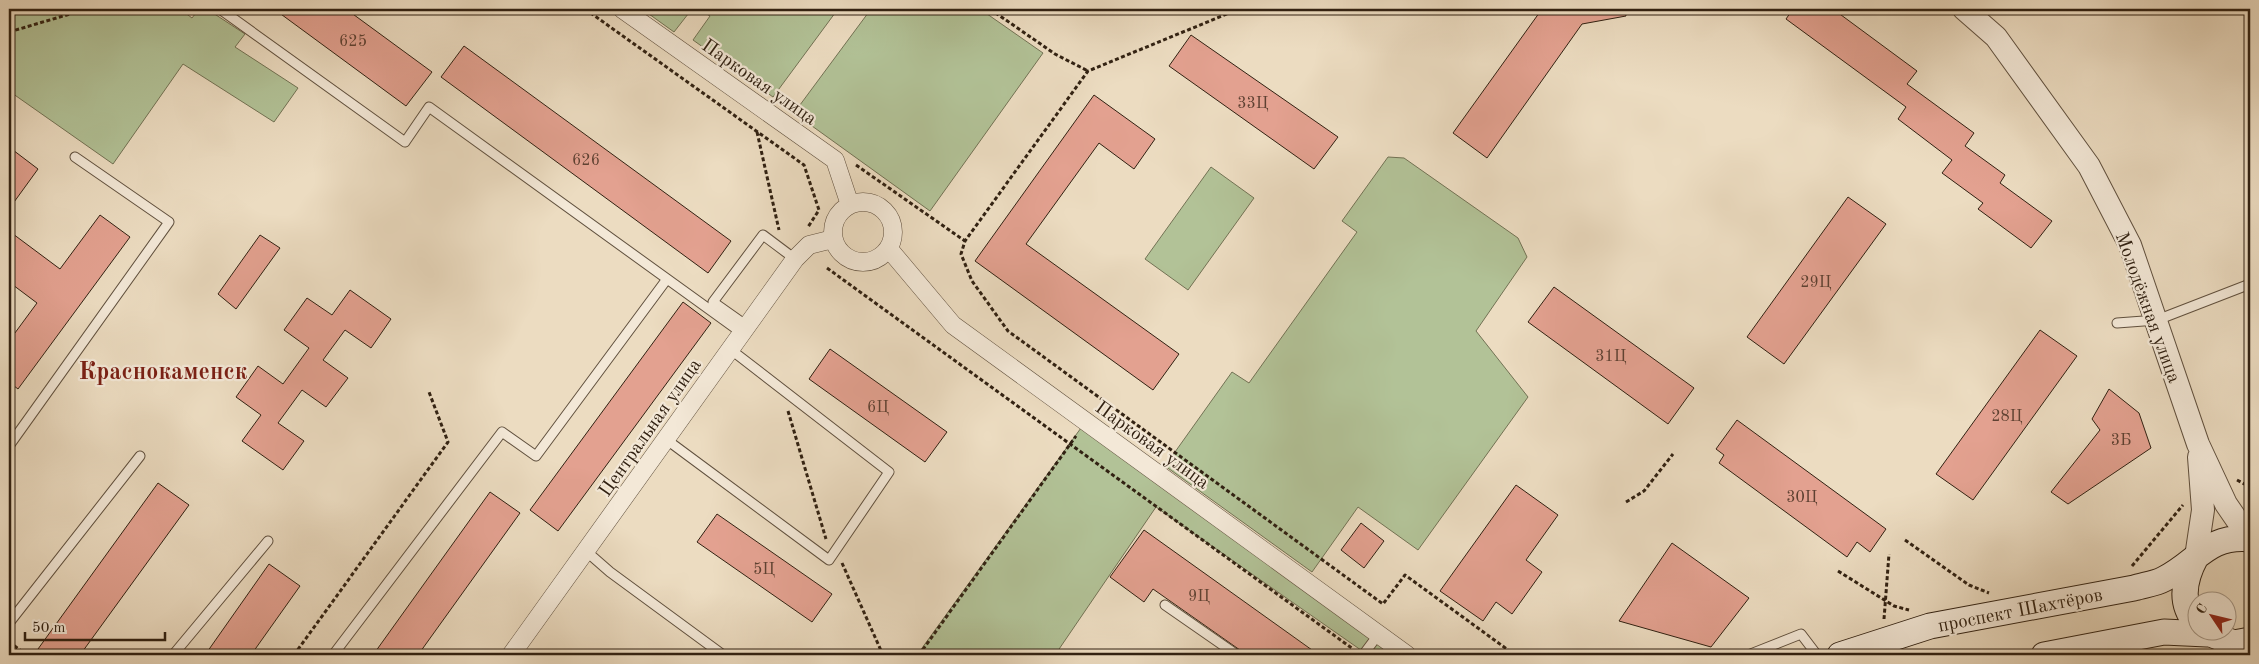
<svg xmlns="http://www.w3.org/2000/svg" width="2259" height="664" font-family="'Old Standard TT',serif">
	<style>
		.green { fill: #b2c297; stroke: #727254 }
		.building { fill: #e3a190; stroke: #312112 }
		.lines { fill: none; stroke-linecap: round; stroke-linejoin: round }
		.service-casing { stroke: #60503e; stroke-width: 11 }
		.minor-casing { stroke: #60503e; stroke-width: 19 }
		.tertiary-casing { stroke: #60503e; stroke-width: 24 }
		.secondary-casing { stroke: #312112; stroke-width: 27 }
		.path { stroke: #312112; stroke-width: 3; stroke-dasharray: 4 2.5; stroke-linecap: butt }
		.service { stroke: #f3e8d7; stroke-width: 9 }
		.minor { stroke: #f3e8d7; stroke-width: 18 }
		.tertiary { stroke: #f3e8d7; stroke-width: 22 }
		.secondary { stroke: #f3e8d7; stroke-width: 25 }
		.labels { text-anchor: middle; stroke-width: 4.5; stroke-linejoin: round; paint-order: stroke }
		.number-label { font-size: 16px; fill: #5e4132 }
		.street-label { font-size: 19px; fill: #312112; stroke: #f3e8d7 }
		.district-label { font-size: 24px; font-weight: bold; fill: #7a1f14; stroke: #f3e8d7 }
	</style>
	<rect width="100%" height="100%" fill="#ecdcc1"/>
	<filter id="stains"><feTurbulence type="fractalNoise" baseFrequency=".004" numOctaves="4"/><feColorMatrix values="0 0 0 0 .2 0 0 0 0 .09 0 0 0 0 .02 0 0 0 .5 -.17"/></filter>
	<radialGradient id="worn" r=".72"><stop offset=".6" stop-color="#630" stop-opacity="0"/><stop offset="1" stop-color="#630" stop-opacity=".3"/></radialGradient>
	<path class="green" d="M9 9H180L192 18 199 9H207L245 34 235 47 298 88 274 122 183 64 113 164 9 91Z
		M642 9H692L674 32Z
		M698 9H838L773 97 693 40 710 16Z
		M871 9H898L903 12 906 9H980L1043 53 930 211 794 113Z
		M1388 157 1404 158 1518 238 1527 257 1476 331 1528 397 1418 550 1358 507 1312 572 1165 466 1232 372 1249 383 1357 232 1342 221Z
		M1211 167 1254 198 1188 290 1145 259Z
		M1086 421 1409 655H1368L1156 507 1055 655H917Z"/>
	<path class="building" d="M274 9H346L432 72 406 106Z
		M1542 9H1625L1626 16 1582 24 1487 158 1453 133Z
		M1793 9H1833L1917 71 1907 84 1974 133 1965 146 2005 175 2000 183 2052 221 2031 248 1978 209 1983 203 1942 173 1952 160 1898 119 1906 107 1786 19Z
		M1191 35 1338 137 1314 169 1169 66Z
		M464 46 731 241 708 273 441 77Z
		M1094 95 1155 139 1134 169 1099 143 1026 244 1179 354 1153 390 975 261Z
		M9 147 38 169 9 209Z
		M1848 197 1886 224 1784 364 1747 337Z
		M100 215 130 237 18 389 9 382V341L37 303 9 282V231L60 269Z
		M260 235 280 248 236 309 218 294Z
		M1554 287 1694 388 1668 424 1528 322Z
		M350 290 391 319 371 348 345 330 323 360 348 378 326 407 302 390 278 423 304 441 283 470 242 441 261 415 236 397 258 366 283 384 309 348 284 330 307 298 332 315Z
		M683 302 711 323 558 531 530 510Z
		M2040 330 2077 356 1973 500 1936 474Z
		M830 349 947 432 925 462 809 379Z
		M2109 389 2139 413 2151 448 2068 504 2051 492 2100 430 2092 419Z
		M1737 420 1886 529 1870 552 1857 542 1847 557 1719 463 1724 455 1716 449Z
		M158 483 189 505 80 655H46L38 649Z
		M1516 485 1558 515 1526 560 1542 572 1512 614 1496 602 1483 621 1440 591Z
		M490 492 520 513 418 655H373Z
		M717 514 832 594 812 622 697 542Z
		M1361 523 1384 541 1364 568 1341 550Z
		M1144 530 1319 655H1247L1153 589 1144 602 1110 577Z
		M1672 543 1749 598 1711 647 1619 621Z
		M269 564 300 586 251 655H205Z"/>
	<g class="lines">
		<defs>
			<path id="service" d="M220 9 405 142 429 107 742 333
				M2117 323 2157 320 2250 284
				M747 326 713 302 763 235 795 259
				M667 440 829 560 889 472 730 349
				M9 446 169 222 75 157
				M586 551 610 572 723 655
				M1165 605 1237 655
				M9 623 140 456
				M173 655 268 541
				M333 655 502 432 536 456 667 279
				M1363 655 1378 635
				M1748 655 1801 634 1817 655"/>
			<path id="minor" d="M622 9 835 160 850 205
				M833 232a30 30 0 1 1 60 0a30 30 0 1 1-60 0Z
				M889 249 953 325 1407 655
				M511 655 795 259 809 245 833 239"/>
			<path id="tertiary" d="M1964 9 1996 37 2089 166 2130 245 2198 444 2226 504 2250 539
				M2196 557 2203 510 2199 457"/>
			<path id="secondary" d="M2196 557C2184 579 2179 603 2196 623
				M2205 632 2234 643 2250 640
				M1840 655 1930 626 2134 588C2143 585 2155 584 2164 579 2198 562 2207 535 2250 539
				M2044 655 2164 632 2207 634"/>
		</defs>
		<use href="#service" class="service-casing"/>
		<use href="#minor" class="minor-casing"/>
		<use href="#tertiary" class="tertiary-casing"/>
		<use href="#secondary" class="secondary-casing"/>
		<path class="path" d="M585 9 804 165 819 210 808 227
			M990 9 1055 54 1088 71
			M1239 9 1088 71 965 241 961 254 972 281 1008 331 1383 604 1405 575 1515 655
			M9 32 87 9
			M757 132 779 230
			M856 165 965 241
			M827 268 1353 649
			M788 411 826 539
			M2237 480 2250 487
			M1626 502 1644 491 1673 454
			M1905 540 1969 585 1989 593
			M842 563 883 655
			M2132 566 2183 505
			M1838 571 1894 606 1909 610
			M1884 619 1889 554
			M9 642 27 655
			M294 655 448 442 429 392
			M919 655 1076 436"/>
		<use href="#service" class="service"/>
		<use href="#minor" class="minor"/>
		<use href="#tertiary" class="tertiary"/>
		<use href="#secondary" class="secondary"/>
	</g>
	<g class="labels">
		<g class="number-label">
			<text x="353" y="46">625</text>
			<text x="1253" y="108">33Ц</text>
			<text x="586" y="165">626</text>
			<text x="1816" y="287">29Ц</text>
			<text x="1611" y="361">31Ц</text>
			<text x="878" y="412">6Ц</text>
			<text x="2007" y="421">28Ц</text>
			<text x="2121" y="445">3Б</text>
			<text x="1802" y="502">30Ц</text>
			<text x="764" y="574">5Ц</text>
			<text x="1199" y="601">9Ц</text>
		</g>
		<g class="street-label">
			<text transform="translate(760 81) rotate(35)" y="7">Парковая улица</text>
			<text transform="translate(2149 307) rotate(70)" y="7">Молодёжная улица</text>
			<text transform="translate(649 427) rotate(-55)" y="7">Центральная улица</text>
			<text transform="translate(1153 444) rotate(36)" y="7">Парковая улица</text>
			<text transform="translate(2020 609) rotate(-11)" y="7">проспект Шахтёров</text>
		</g>
		<g class="district-label">
			<text x="163" y="379">Краснокаменск</text>
		</g>
	</g>
	<rect width="2259" height="664" fill="none" stroke="#ecdcc1" stroke-width="30"/>
	<rect x="10" y="10" width="2239" height="644" fill="none" stroke="#312112" stroke-width="2.5"/>
	<rect x="15" y="15" width="2229" height="634" fill="none" stroke="#312112"/>
	<g transform="translate(2212 616) rotate(305)"><circle r="24" fill="#f3e8d7" stroke="#a59888"/>
	<path d="M0-4L9 19L0 12L-9 19Z" fill="#8f2418"/>
	<text y="-8" font-size="14" font-weight="bold" text-anchor="middle" fill="#312112">С</text>
	</g>
	<path d="M25 632v8h140v-8" fill="none" stroke="#312112" stroke-width="2.5"/>
	<text x="32" y="632" font-size="15" fill="#312112" stroke="#f3e8d7" stroke-width="4" paint-order="stroke">50 m</text>
	<rect width="100%" height="100%" filter="url(#stains)"/>
	<rect width="100%" height="100%" fill="url(#worn)"/>
</svg>
